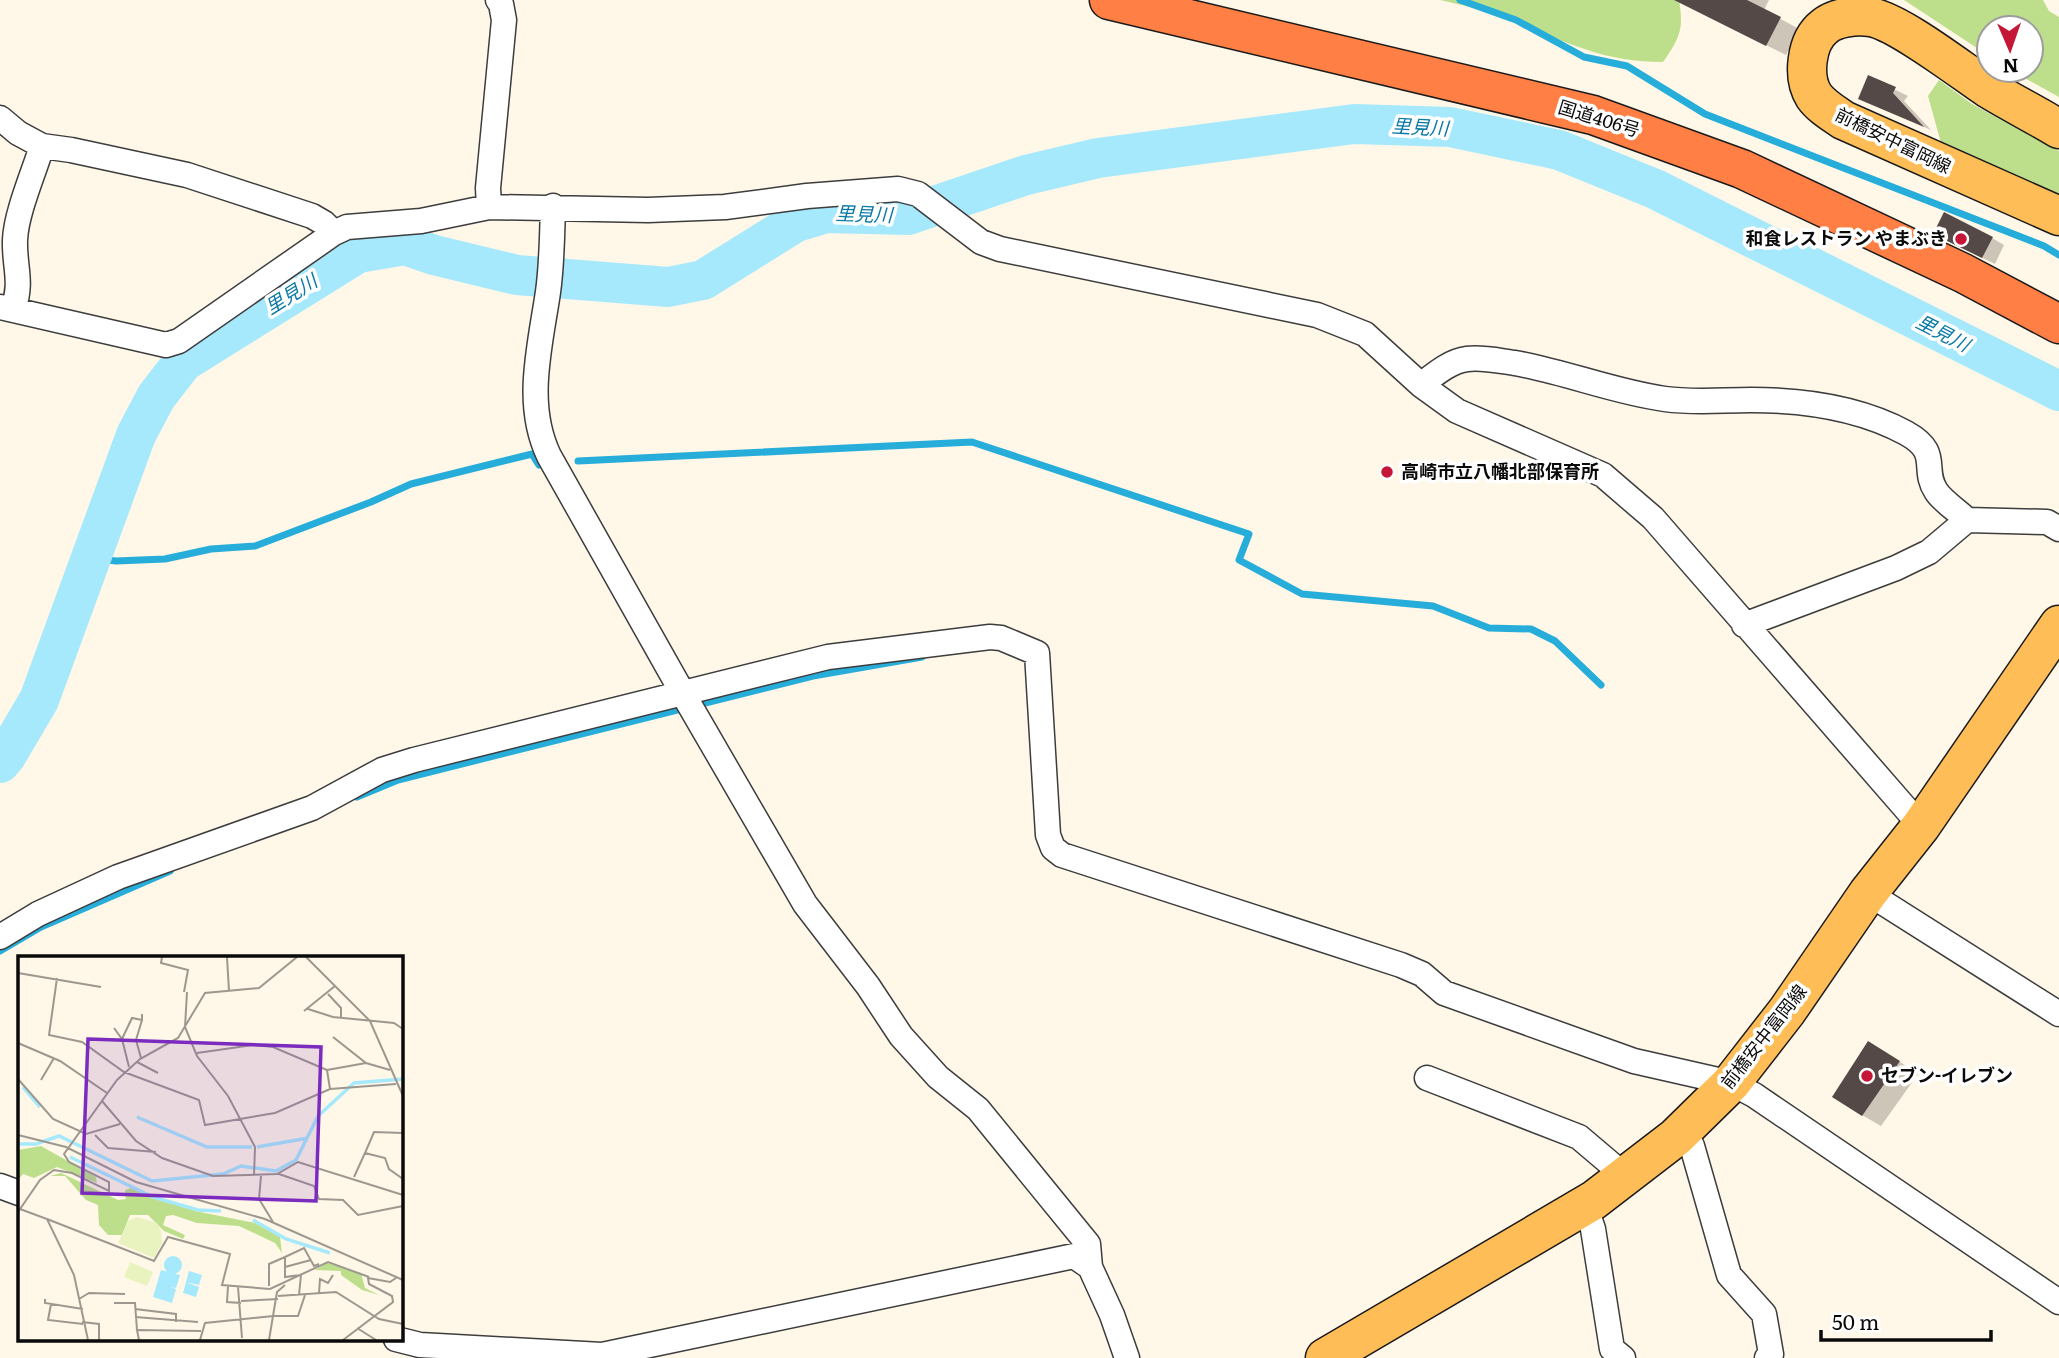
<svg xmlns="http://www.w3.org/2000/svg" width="2059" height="1358" font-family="Literata,'Noto Sans JP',serif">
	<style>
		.forest { fill: #bddf8b }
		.shadow { fill: #0003 }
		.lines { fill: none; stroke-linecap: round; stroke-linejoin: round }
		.stream { stroke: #26adda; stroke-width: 7 }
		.river { stroke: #a6e9fc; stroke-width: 40 }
		.building { fill: #544946 }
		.street-casing { stroke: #3d3d3d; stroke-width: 27 }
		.primary-casing { stroke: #1b1b1b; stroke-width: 41 }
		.highway-casing { stroke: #1b1b1b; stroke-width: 41 }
		.street { stroke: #fff; stroke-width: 24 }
		.primary { stroke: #ffbd57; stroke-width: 38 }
		.highway { stroke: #ff7f45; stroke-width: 38 }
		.poi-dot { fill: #c61638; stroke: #fff; stroke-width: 2.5 }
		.labels { text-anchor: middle; stroke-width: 7; stroke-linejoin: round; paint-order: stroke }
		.street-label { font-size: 18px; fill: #0a0a0a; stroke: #fff }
		.poi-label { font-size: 18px; font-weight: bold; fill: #0a0a0a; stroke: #fff; text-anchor: start }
		.water-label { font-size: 19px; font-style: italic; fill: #0979a6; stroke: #fff }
		.inset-river { fill: none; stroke: #a6e9fc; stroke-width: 3.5 }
		.inset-road { fill: none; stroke: #9d988f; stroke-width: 2 }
		.view { fill: #7b2cbf; fill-opacity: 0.15; stroke: #7b2cbf; stroke-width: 3.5 }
		.inset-edge { fill: none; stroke: #0a0a0a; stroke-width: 3.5 }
	</style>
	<rect width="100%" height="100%" fill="#fff7e7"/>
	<path class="forest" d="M1440 0H1679C1684 29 1680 38 1663 62 1598 62 1561 39 1503 17 1483 9 1461 5 1440 0Z
		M1904 0H2043L2049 11 2059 17V97L2010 70H2031V28H1989V56Z
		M1939 80 1972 104 2059 151V196L1941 143 1928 96Z"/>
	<path class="shadow" d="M1693 0H1769L1764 10 1799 29 1786 55 1709 17Z
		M1869 77 1908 96 1904 101 1931 130 1860 98Z
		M1992 238 2004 245 1995 264 1947 241Z
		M1888 1054 1918 1074 1881 1126 1862 1115Z"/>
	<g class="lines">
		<path class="stream" d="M1460 0 1516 20 1584 57 1627 66 1705 114 2044 246 2059 255
			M578 461 972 442 1249 534 1239 560 1302 594 1433 606 1489 628 1531 629 1555 641 1601 685
			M91 558 116 561 165 559 211 549 255 546 371 502 411 484 532 454 539 465
			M357 797 398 780 813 676 922 657
			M0 951 41 927 170 871"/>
		<path class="river" d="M0 763 6 756 39 700 136 435 156 397 183 362 358 253 405 245 434 255 517 275 668 287 703 280 796 222 826 213 908 215 1026 175 1098 158 1354 124 1450 127 1559 150 1655 189 2059 391"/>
	</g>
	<path class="building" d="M1674 0H1747L1781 17 1766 46Z
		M1868 75 1896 87 1893 93 1924 127 1858 99Z
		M1944 212 1993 237 1982 258 1933 234Z
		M1868 1041 1900 1061 1862 1116 1832 1097Z"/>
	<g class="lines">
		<defs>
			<path id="street" d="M0 118 18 133 42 146 71 150 187 175 312 216 324 223 334 233
				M553 206C552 235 552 264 548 292 540 347 524 404 549 456L682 692 805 904 868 986 901 1036 938 1077 978 1109 1088 1244 1090 1267 1112 1315 1127 1358
				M489 207 488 188 504 20 501 4 498 0
				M0 307 166 345 179 341 334 233 347 227 421 221 489 207 648 210 725 207 807 196 898 189 918 194 981 242 1000 249 1317 315 1365 334 1421 385 1457 411 1603 475 1653 518 1921 826
				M13 310C23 281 14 267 15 240 16 213 34 172 42 146
				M1421 385C1434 375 1450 361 1467 359 1483 357 1499 361 1515 363 1566 372 1614 392 1665 399 1694 403 1722 400 1751 400 1803 400 1860 408 1906 433 1942 453 1921 468 1936 491 1942 501 1958 511 1967 520
				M1744 625 1896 568 1929 552 1967 520 2047 522 2059 529
				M1868 893 2059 1014
				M0 937 38 914 118 877 312 808 382 770 414 760 828 657 990 637 1001 638 1037 653 1048 835 1053 848 1062 855 1401 965 1422 974 1444 993 1634 1061 1731 1083 1754 1095 2059 1302
				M1427 1078 1579 1137 1625 1176
				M1683 1130 1692 1146 1729 1275 1764 1314 1771 1354 1767 1358
				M0 1186 19 1193
				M1585 1205 1593 1229 1612 1349 1623 1358
				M396 1339 420 1345 602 1355 1074 1256 1090 1267"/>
			<path id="primary" d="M2059 129C2036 115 2012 103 1989 89 1963 72 1898 21 1870 17 1857 15 1835 17 1824 27 1806 41 1802 77 1814 96 1821 106 1833 113 1843 120L2059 216
				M1325 1358 1594 1200 1676 1137 1731 1083 1787 1011 1868 893 1921 826 2059 625"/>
			<path id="highway" d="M1109 0 1593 115 1742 169 1963 273 2059 324"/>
		</defs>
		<use href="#street" class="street-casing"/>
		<use href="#primary" class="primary-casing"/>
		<use href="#highway" class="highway-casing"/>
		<use href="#street" class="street"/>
		<use href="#primary" class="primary"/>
		<use href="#highway" class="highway"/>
	</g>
	<g class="poi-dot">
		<circle cx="1961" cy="239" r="7"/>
		<circle cx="1387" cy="472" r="7"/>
		<circle cx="1867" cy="1076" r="7"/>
	</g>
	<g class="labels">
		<g class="street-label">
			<text transform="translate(1599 119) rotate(17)" y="6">国道406号</text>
			<text transform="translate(1893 141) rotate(26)" y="6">前橋安中富岡線</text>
			<text transform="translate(1764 1037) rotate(-52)" y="6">前橋安中富岡線</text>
		</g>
		<g class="poi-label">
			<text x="1947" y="245" text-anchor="end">和食レストラン やまぶき</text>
			<text x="1401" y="478">高崎市立八幡北部保育所</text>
			<text x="1881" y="1082">セブン-イレブン</text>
		</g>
		<g class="water-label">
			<text transform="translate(1420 127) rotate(3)" y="7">里見川</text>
			<text transform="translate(864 214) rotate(2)" y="7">里見川</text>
			<text transform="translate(291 294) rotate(-32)" y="7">里見川</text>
			<text transform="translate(1943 333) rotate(27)" y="7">里見川</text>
		</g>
	</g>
	<g transform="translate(18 956)">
		<rect width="385" height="385" fill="#fff7e7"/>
		<path d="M23 190 78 221 79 227 39 211 16 222 5 218 0 224V194ZM43 217 100 244 108 243 107 234 113 232 177 255 237 267 262 281 264 297 257 287 221 270 179 267 155 259 148 260 145 269 167 279 165 283 146 275 130 259H112L104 279H90L81 269 80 249 68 244 47 220H32ZM309 307 343 317 347 332 361 339 344 334 323 319V315L297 314Z" fill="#bddf8b"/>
		<path d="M119 261 139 267 143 275 144 287 136 302 100 287 110 265ZM112 306 135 316 129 330 106 321Z" fill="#e9f3c0"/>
		<path d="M146 309a9 9 0 1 1 18 0a9 9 0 1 1-18 0ZM143 314 162 319 158 332 152 331 158 333 154 347 135 341ZM171 315 184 319 181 329 168 326 181 331 178 341 165 337Z" fill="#a6e9fc"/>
		<path class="inset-river" d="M5 131 22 151M119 161 189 191H234M0 188H18L41 180 134 225 205 218 223 210 258 215 278 204 300 160 336 127 385 123M239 191 290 182M52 201 135 241 180 254 203 255M235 264 268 283 312 297"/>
		<path class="inset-road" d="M144 1 143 7 170 14 166 36M209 1 211 35M288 1 352 65 385 140M0 17 83 31M39 22 31 79 64 86 106 116 181 144 187 169 257 157 312 133 378 128M169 36 167 71 179 100 210 140 237 191 236 220M310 38 323 52V61M290 53 315 61 376 67 385 73M286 55 317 30M96 72 104 83 114 62 124 64V58M315 81 348 107 372 114M104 83 111 111M0 87 42 105 89 137M179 97 235 89 255 91 309 114 312 133M123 102 118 84 124 64M119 106 140 117M309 114 348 107M0 123 35 163 68 178 102 168M23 124 36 102M84 145 118 185 144 202 195 220 259 218 280 206 385 239M385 177 356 176 347 197 367 202 371 213 385 223M0 179 48 191 118 226 247 263 385 324M77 179 90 192 138 196M261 218 296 230 301 243 325 244 340 259 385 250M243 220 241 243 255 266M336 221 347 197M2 253 29 263 56 319 70 384M0 256 22 224 36 214 54 217 91 235V226L51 206 46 198 99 124 122 103 160 82 187 37 241 32 279 1M29 263 136 305 150 281 212 298 204 329 252 333 310 306 351 321M267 301V321L283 319 281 339M267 311 293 304M210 330 209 346 223 347M251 330V308L267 301 286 292 296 310 301 308M220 331 224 382M301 337 302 323 310 327 315 319M260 340 318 336 361 363 385 368M27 343V347L65 353M61 343 71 337 107 338M223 345 260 343M96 347H117L119 374M33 348 30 364 65 368M117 353 158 358V366M117 361 180 366M64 366 81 368V384M339 372 358 384M121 384 119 374 183 375M182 384 187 367 255 360 259 336 267 329M251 384 255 360H280L287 339M325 384 375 346 374 340 351 328 350 322 372 326 378 322"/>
		<path class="view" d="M70 83 303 91 298 245 64 237Z"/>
		<rect width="385" height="385" class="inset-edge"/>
	</g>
	<g transform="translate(2010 49) rotate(178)"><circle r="33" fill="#ffffff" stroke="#9d9d9d" stroke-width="2"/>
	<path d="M0-5L12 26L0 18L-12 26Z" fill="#c61638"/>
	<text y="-10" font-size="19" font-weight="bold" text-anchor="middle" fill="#0a0a0a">N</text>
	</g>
	<path d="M1821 1330v10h170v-10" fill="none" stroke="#0a0a0a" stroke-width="3.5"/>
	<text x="1832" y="1330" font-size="21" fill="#0a0a0a" stroke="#ffffff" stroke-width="5" paint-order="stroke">50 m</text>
</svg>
